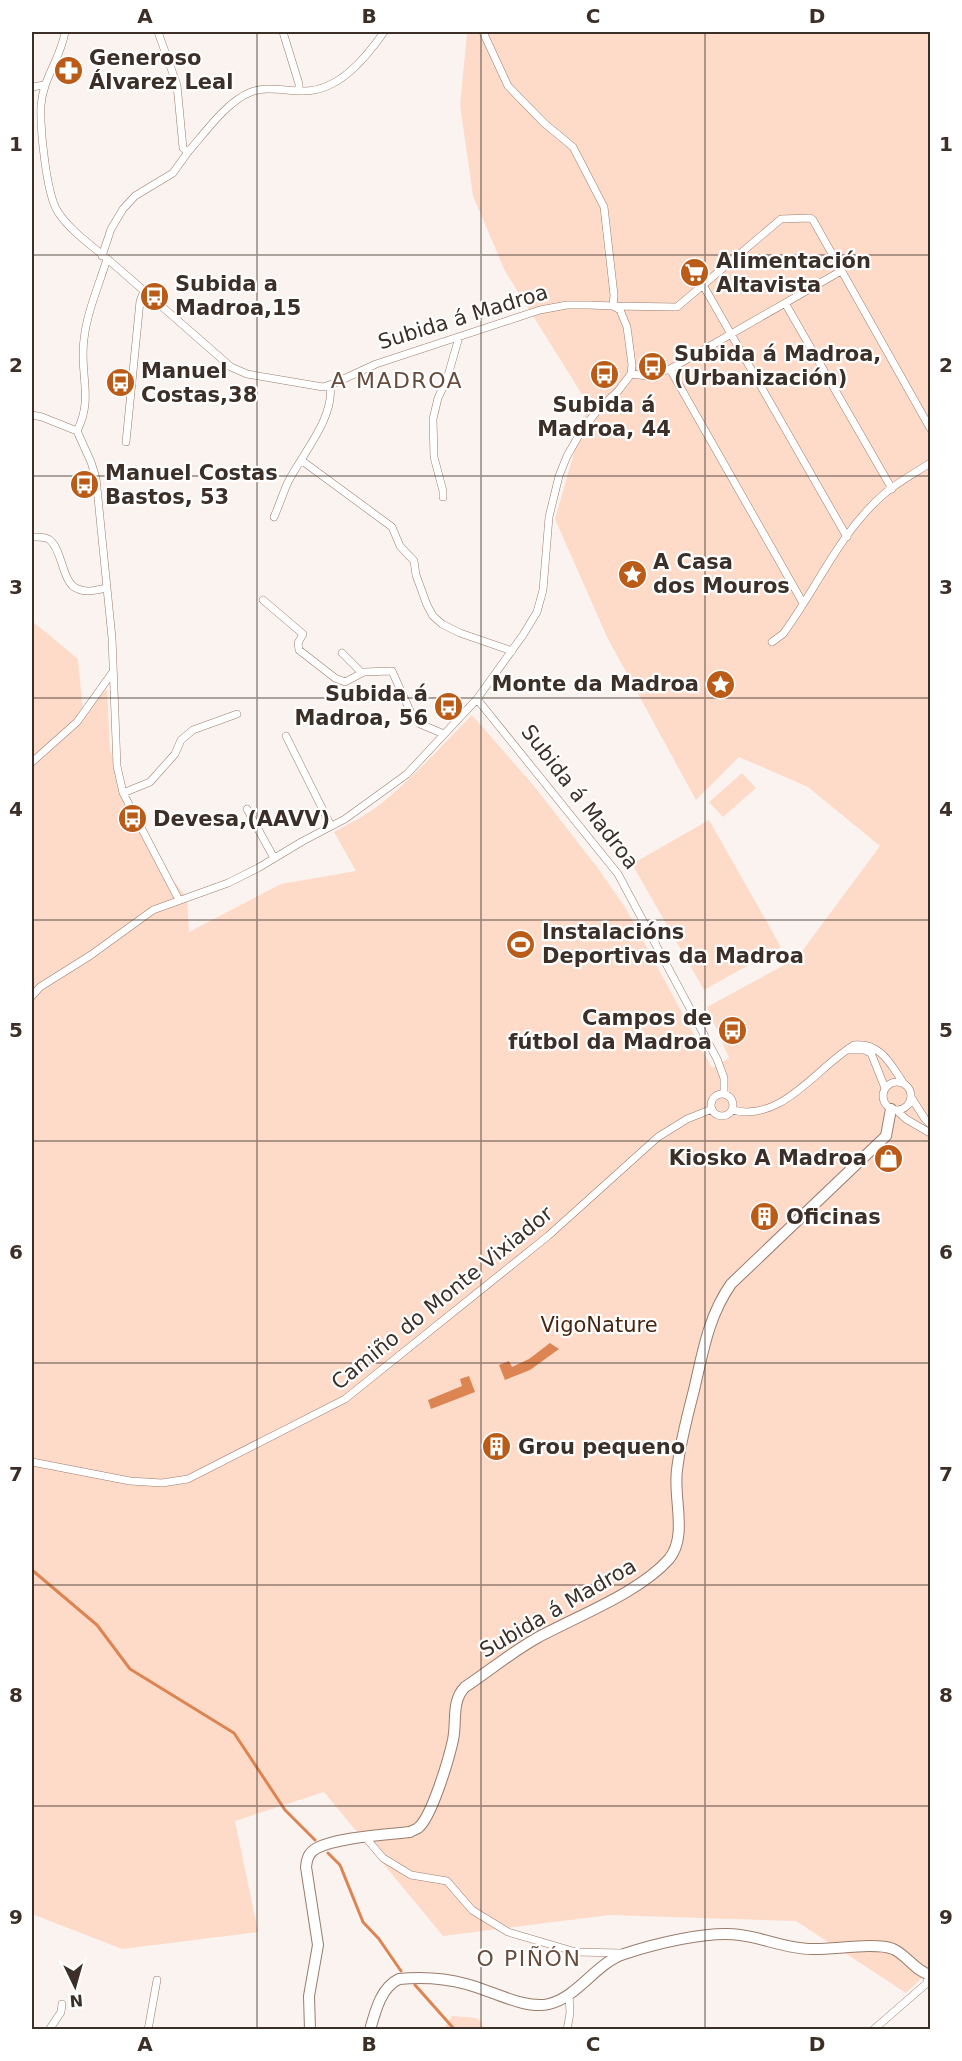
<svg xmlns="http://www.w3.org/2000/svg" width="962" height="2061" font-family="'DejaVu Sans',sans-serif">
	<style>
		.green { fill: #fedbc9 }
		.water { fill: #dd8552 }
		.lines { fill: none; stroke-linecap: round; stroke-linejoin: round }
		.stream { stroke: #dd8552; stroke-width: 3 }
		.street-casing { stroke: #9b7c6c; stroke-width: 8 }
		.secondary-casing { stroke: #9b7c6c; stroke-width: 12 }
		.street { stroke: #fff; stroke-width: 7 }
		.secondary { stroke: #fff; stroke-width: 10 }
		.grid { fill: none; stroke: #3c2f28; stroke-width: 1.5; stroke-opacity: 0.55 }
		.labels { text-anchor: middle; stroke-width: 4.5; stroke-linejoin: round; paint-order: stroke }
		.poi-label { font-size: 21px; font-weight: bold; fill: #3c2f28; stroke: #fff; text-anchor: start }
		.street-label { font-size: 21px; fill: #3c2f28; stroke: #fff }
		.park-label { font-size: 21px; fill: #48250f; stroke: #fff }
		.neighbourhood-label { font-size: 22px; letter-spacing: 1.5px; fill: #684c3c; stroke: #fff }
		.neatline { fill: none; stroke: #3c2f28; stroke-width: 2 }
		.grid-label { font-size: 20px; text-anchor: middle; font-weight: bold; fill: #3c2f28 }
	</style>
	<rect width="100%" height="100%" fill="#faf3ef"/>
	<path class="green" d="M459 32H930V1970L906 1993 796 1921 609 1915 443 1936 324 1792 235 1821 258 1932 122 1949 32 1914V621L78 659 83 713 107 689 110 750 132 819 155 857 187 898 189 932 281 884 356 871 334 832C350 823 367 815 382 803 414 776 443 745 472 715L534 786 597 867 625 907 712 1068 729 1058 707 1007 797 958 880 846 808 787 739 757 696 800 607 637 555 519 588 404 505 271 473 196 460 105 467 34Z
		M742 773 756 788 723 817 709 802Z
		M709 820 781 947 704 990 632 864Z
		M452 2016 476 2018 482 2022 483 2029H444Z"/>
	<path class="water" d="M550 1343 559 1349 530 1370 505 1380 499 1365 509 1361 512 1367 529 1359Z
		M469 1376 475 1392 431 1409 428 1400 462 1386 460 1379Z"/>
	<g class="lines">
		<path class="stream" d="M32 1570 97 1625 130 1669 234 1733 285 1810 315 1840
			M328 1853 340 1865 363 1922 379 1939 401 1971
			M415 1985 455 2030"/>
		<defs>
			<path id="street" d="M283 32 299 84V91
				M483 32 508 86 544 123 573 147 604 207 614 295 613 306 677 307 781 219 810 218 813 220 930 428
				M32 87 44 85
				M188 152C204 134 227 101 251 92 267 86 285 91 302 91 338 92 365 59 384 32
				M102 256 111 229 123 209 135 196 173 173 188 152 183 148 177 85 158 32
				M703 285 847 537
				M785 303 892 489
				M670 369 803 603
				M631 374 648 376 670 369 841 271
				M32 415 42 417 77 431
				M77 431 91 462 96 478 112 638 117 766 123 793 179 900
				M77 431C94 398 79 374 84 339 87 312 99 285 107 259
				M126 442 140 301 144 291
				M301 460 392 527 400 546 414 561 416 575 427 605 433 616 442 624 460 633 512 651
				M443 497V491L434 457 433 419 438 398 447 379 459 337
				M274 517C279 506 283 493 288 482 302 454 335 418 330 385
				M32 537C38 537 45 536 50 540 63 551 62 584 78 589 87 593 97 590 106 588
				M263 600 303 634 298 643 299 650 335 678 345 682 364 672 392 671 411 713 420 724 444 734
				M772 642 783 634C817 588 840 532 884 494 898 482 915 473 930 463
				M342 653 362 673
				M477 699 618 874 717 1059 724 1078V1094
				M286 736 331 826
				M32 762 77 722 112 673
				M123 793 150 782 175 754 181 740 193 730 237 714
				M247 809 274 858
				M32 996 40 987 91 955 153 910 228 883 258 868 303 841 345 819 407 774 477 699 523 635 537 612 543 590 549 517 559 476 567 456 582 430 597 411 618 391 631 374 632 365 627 327 620 310 613 306 589 305H567L540 310 376 364 335 383 323 387 247 374 231 367C191 332 151 297 111 262 94 247 71 232 58 212 46 194 40 127 41 105 43 78 61 58 65 32
				M848 1050H864L871 1053 885 1088
				M883 1096a14 14 0 1 1 28 0a14 14 0 1 1-28 0Z
				M711 1105a11 11 0 1 1 22 0a11 11 0 1 1-22 0Z
				M911 1097 925 1119 930 1124
				M732 1110C782 1123 816 1068 854 1045 881 1042 891 1065 904 1084
				M896 1110 906 1119 930 1133
				M32 1462 130 1481 162 1483 188 1479 345 1399 548 1236 658 1137 687 1119 712 1109
				M366 1838 383 1858 411 1875 447 1881 472 1910 508 1932 576 1952 621 1953
				M49 2030 61 2012 62 2004
				M148 2030 157 1980
				M567 2030 570 2013 569 1994
				M873 2030 926 1984 930 1975"/>
			<path id="secondary" d="M310 2030 309 1996 318 1945 306 1867C307 1858 309 1852 317 1848 339 1837 384 1835 410 1832 411 1831 417 1829 418 1828 432 1817 449 1758 453 1740 457 1721 451 1701 465 1687 489 1671 512 1652 537 1638 577 1616 639 1593 669 1559 688 1536 673 1498 677 1470 680 1443 687 1417 694 1390 703 1352 708 1317 731 1284L886 1136 891 1109
				M370 2030C375 2012 381 1987 399 1979 421 1977 444 1978 466 1984 490 1990 526 2010 549 2004 578 1997 596 1963 624 1954 654 1944 710 1930 740 1935 764 1938 787 1949 812 1949 832 1950 875 1942 893 1949 907 1955 915 1971 930 1975"/>
		</defs>
		<use href="#street" class="street-casing"/>
		<use href="#secondary" class="secondary-casing"/>
		<use href="#street" class="street"/>
		<use href="#secondary" class="secondary"/>
	</g>
	<path class="grid" d="M257 32V2030M481 32V2030M705 32V2030M32 255H930M32 476H930M32 698H930M32 920H930M32 1141H930M32 1363H930M32 1585H930M32 1806H930"/>
	<defs>
		<symbol id="pharmacy-disc" viewBox="-11 -11 22 22"><circle r="9.5" fill="#bb5b18" stroke="#fff"/><path d="M-2-6h4v4h4v4h-4v4h-4v-4h-4v-4h4Z" fill="#fff"/></symbol>
		<symbol id="supermarket-disc" viewBox="-11 -11 22 22"><circle r="9.5" fill="#bb5b18" stroke="#fff"/><path d="M-6-5.5h2.5l.6 2H6L4.5 2H-2.5L-4.4-4H-6ZM-1.5 3.2a1.3 1.3 0 1 0 .1 0ZM3 3.2a1.3 1.3 0 1 0 .1 0Z" fill="#fff"/></symbol>
		<symbol id="bus-disc" viewBox="-11 -11 22 22"><circle r="9.5" fill="#bb5b18" stroke="#fff"/><path d="M-5-6H5V4H4V6H2V4H-2V6H-4V4H-5ZM-3.5-4V0h7V-4ZM-3.5 1.2v1.5H-2V1.2ZM2 1.2v1.5H3.5V1.2Z" fill="#fff"/></symbol>
		<symbol id="sight-disc" viewBox="-11 -11 22 22"><circle r="9.5" fill="#bb5b18" stroke="#fff"/><path d="M0-6L1.8-2.2L6-1.7L2.9 1.2L3.7 5.4L0 3.3L-3.7 5.4L-2.9 1.2L-6-1.7L-1.8-2.2Z" fill="#fff"/></symbol>
		<symbol id="stadium-disc" viewBox="-11 -11 22 22"><circle r="9.5" fill="#bb5b18" stroke="#fff"/><path d="M0-5a6.5 5 0 1 0 0 10a6.5 5 0 1 0 0-10ZM-3.5-1.8h7v3.6h-7Z" fill="#fff"/></symbol>
		<symbol id="shop-disc" viewBox="-11 -11 22 22"><circle r="9.5" fill="#bb5b18" stroke="#fff"/><path d="M-5-2.5h2.3a2.7 3.5 0 0 1 5.4 0H5L5.5 6h-11ZM-1.5-2.5h3a1.5 2.3 0 0 0-3 0Z" fill="#fff"/></symbol>
		<symbol id="building-disc" viewBox="-11 -11 22 22"><circle r="9.5" fill="#bb5b18" stroke="#fff"/><path d="M-4-6H4V6H1V3H-1V6H-4ZM-2.5-4.3h1.7v1.8h-1.7ZM.8-4.3h1.7v1.8H.8ZM-2.5-1h1.7V.8h-1.7ZM.8-1h1.7V.8H.8Z" fill="#fff"/></symbol>
	</defs>
	<g fill-rule="evenodd">
		<use href="#pharmacy-disc" x="52" y="54" width="33" height="33"/>
		<use href="#supermarket-disc" x="678" y="256" width="33" height="33"/>
		<use href="#bus-disc" x="138" y="280" width="33" height="33"/>
		<use href="#bus-disc" x="636" y="350" width="33" height="33"/>
		<use href="#bus-disc" x="588" y="358" width="33" height="33"/>
		<use href="#bus-disc" x="104" y="366" width="33" height="33"/>
		<use href="#bus-disc" x="68" y="468" width="33" height="33"/>
		<use href="#sight-disc" x="616" y="558" width="33" height="33"/>
		<use href="#sight-disc" x="704" y="668" width="33" height="33"/>
		<use href="#bus-disc" x="432" y="690" width="33" height="33"/>
		<use href="#bus-disc" x="116" y="802" width="33" height="33"/>
		<use href="#stadium-disc" x="504" y="928" width="33" height="33"/>
		<use href="#bus-disc" x="716" y="1014" width="33" height="33"/>
		<use href="#shop-disc" x="872" y="1142" width="33" height="33"/>
		<use href="#building-disc" x="748" y="1200" width="33" height="33"/>
		<use href="#building-disc" x="480" y="1430" width="33" height="33"/>
	</g>
	<g class="labels">
		<g class="poi-label">
			<text x="89" y="65">Generoso<tspan x="89" dy="24">Álvarez Leal</tspan></text>
			<text x="716" y="268">Alimentación<tspan x="716" dy="24">Altavista</tspan></text>
			<text x="175" y="291">Subida a<tspan x="175" dy="24">Madroa,15</tspan></text>
			<text x="674" y="361">Subida á Madroa,<tspan x="674" dy="24">(Urbanización)</tspan></text>
			<text x="141" y="378">Manuel<tspan x="141" dy="24">Costas,38</tspan></text>
			<text x="604" y="412" text-anchor="middle">Subida á<tspan x="604" dy="24">Madroa, 44</tspan></text>
			<text x="105" y="480">Manuel Costas<tspan x="105" dy="24">Bastos, 53</tspan></text>
			<text x="653" y="569">A Casa<tspan x="653" dy="24">dos Mouros</tspan></text>
			<text x="699" y="691" text-anchor="end">Monte da Madroa</text>
			<text x="428" y="701" text-anchor="end">Subida á<tspan x="428" dy="24">Madroa, 56</tspan></text>
			<text x="153" y="826">Devesa,(AAVV)</text>
			<text x="542" y="939">Instalacións<tspan x="542" dy="24">Deportivas da Madroa</tspan></text>
			<text x="712" y="1025" text-anchor="end">Campos de<tspan x="712" dy="24">fútbol da Madroa</tspan></text>
			<text x="867" y="1165" text-anchor="end">Kiosko A Madroa</text>
			<text x="786" y="1224">Oficinas</text>
			<text x="518" y="1454">Grou pequeno</text>
		</g>
		<g class="street-label">
			<text transform="translate(463 317) rotate(-17)" y="7">Subida á Madroa</text>
			<text transform="translate(580 797) rotate(52)" y="7">Subida á Madroa</text>
			<text transform="translate(442 1298) rotate(-39)" y="7">Camiño do Monte Vixiador</text>
			<text transform="translate(558 1608) rotate(-30)" y="7">Subida á Madroa</text>
		</g>
		<g class="park-label">
			<text x="599" y="1332">VigoNature</text>
		</g>
		<g class="neighbourhood-label">
			<text x="397" y="388">A MADROA</text>
			<text x="529" y="1966">O PIÑÓN</text>
		</g>
	</g>
	<rect width="962" height="2061" fill="none" stroke="#ffffff" stroke-width="66"/>
	<g transform="translate(75 1986) rotate(175)" stroke="#ffffff" stroke-width="4.5" paint-order="stroke">
	<path d="M0-4.5L10 22L0 15L-10 22Z" fill="#3c2f28"/>
	<text y="-9" font-size="16" font-weight="bold" text-anchor="middle" fill="#3c2f28">N</text>
	</g>
	<rect x="33" y="33" width="896" height="1995" class="neatline"/>
	<g class="grid-label">
		<text x="145" y="23">A</text>
		<text x="369" y="23">B</text>
		<text x="593" y="23">C</text>
		<text x="817" y="23">D</text>
		<text x="16" y="151">1</text>
		<text x="946" y="151">1</text>
		<text x="16" y="372">2</text>
		<text x="946" y="372">2</text>
		<text x="16" y="594">3</text>
		<text x="946" y="594">3</text>
		<text x="16" y="816">4</text>
		<text x="946" y="816">4</text>
		<text x="16" y="1037">5</text>
		<text x="946" y="1037">5</text>
		<text x="16" y="1259">6</text>
		<text x="946" y="1259">6</text>
		<text x="16" y="1481">7</text>
		<text x="946" y="1481">7</text>
		<text x="16" y="1702">8</text>
		<text x="946" y="1702">8</text>
		<text x="16" y="1924">9</text>
		<text x="946" y="1924">9</text>
		<text x="145" y="2051">A</text>
		<text x="369" y="2051">B</text>
		<text x="593" y="2051">C</text>
		<text x="817" y="2051">D</text>
	</g>
</svg>
